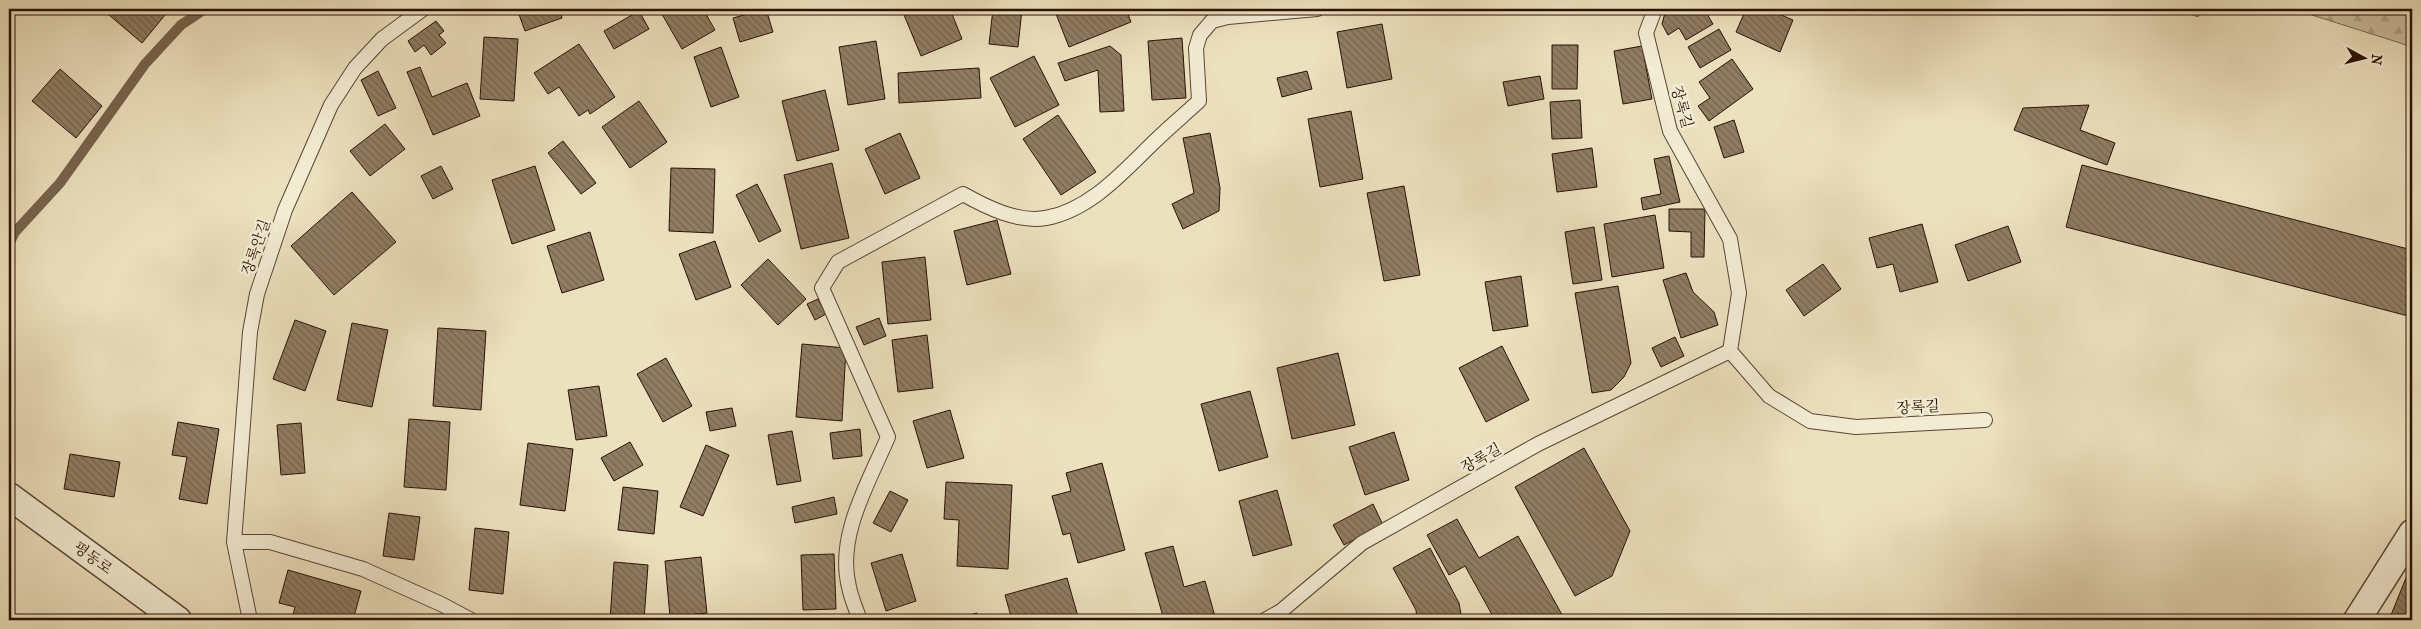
<svg xmlns="http://www.w3.org/2000/svg" width="2421" height="629" font-family="'IM FELL French Canon','Noto Serif KR',serif">
	<style>
		.forest { fill: url(#forest-firs); stroke: #7a6850 }
		.lines { fill: none; stroke-linecap: round; stroke-linejoin: round }
		.stream { stroke: #77634d; stroke-width: 10 }
		.building { fill: url(#building-back-hatch); stroke: #2a1102 }
		.lane-casing { stroke: #5a4531; stroke-width: 16 }
		.street-casing { stroke: #5a4531; stroke-width: 29 }
		.lane { stroke: #f3ecd5; stroke-width: 14 }
		.street { stroke: #f3ecd5; stroke-width: 26 }
		.labels { text-anchor: middle; stroke-width: 5; stroke-linejoin: round; paint-order: stroke }
		.street-label { font-size: 15px; fill: #2a1102; stroke: #f3ecd5 }
	</style>
	<defs>
		<pattern id="forest-firs" width="22" height="20" patternUnits="userSpaceOnUse" patternTransform="scale(1.25)"><rect width="22" height="20" fill="#cbbe9f"/><path d="M5 1l3.5 6h-7zM16 11l3.5 6h-7z" fill="#aea287"/></pattern>
		<pattern id="building-back-hatch" width="6" height="6" patternUnits="userSpaceOnUse" patternTransform="scale(1.25)"><rect width="6" height="6" fill="#8f7d64"/><path d="M-1 5l2 2M0 0l6 6M5-1l2 2" fill="none" stroke="#756550"/></pattern>
	</defs>
	<rect width="100%" height="100%" fill="#ece1bf"/>
	<filter id="stains"><feTurbulence type="fractalNoise" baseFrequency=".004" numOctaves="4"/><feColorMatrix values="0 0 0 0 .2 0 0 0 0 .09 0 0 0 0 .02 0 0 0 .5 -.17"/></filter>
	<radialGradient id="worn" r=".72"><stop offset=".6" stop-color="#630" stop-opacity="0"/><stop offset="1" stop-color="#630" stop-opacity=".3"/></radialGradient>
	<path class="forest" d="M2177 9H2202L2198 17Z
		M2293 9H2412V47L2397 42Z"/>
	<g class="lines">
		<path class="stream" d="M9 244 15 232 60 183 145 64 181 25 205 9"/>
	</g>
	<path class="building" d="M102 9H170L142 43Z
		M517 9H559L562 18 525 31Z
		M659 9H703L715 30 682 49Z
		M766 9 773 32 740 42 733 18Z
		M906 9H950L962 39 921 56 902 10Z
		M993 9H1022L1018 47 989 44Z
		M1070 9H1126L1131 22 1069 47 1056 14Z
		M1605 9H1624L1607 14Z
		M1666 9H1704L1713 24 1686 40 1679 28 1668 35 1662 24Z
		M1746 9H1767L1793 20 1780 52 1736 32Z
		M639 11 649 29 614 49 604 31Z
		M436 21 444 31 439 35 446 43 431 55 424 45 415 52 408 41Z
		M1382 24 1392 79 1347 88 1337 32Z
		M1719 29 1731 50 1700 68 1688 47Z
		M484 37 518 39 514 101 480 99Z
		M1182 38 1186 98 1152 100 1148 41Z
		M876 41 885 99 848 105 839 47Z
		M579 44 615 97 590 114 588 110 579 116 559 87 548 94 534 73Z
		M1552 45H1578L1577 89H1552Z
		M1110 46 1121 55 1124 111 1100 112 1098 70 1065 81 1058 63Z
		M1642 46 1652 99 1623 104 1614 51Z
		M721 47 739 97 711 107 694 57Z
		M1034 56 1059 105 1015 127 990 78Z
		M1732 59 1753 89 1709 121 1698 106 1710 98 1699 82Z
		M420 67 432 97 467 83 480 116 433 135 407 72Z
		M979 68 981 98 899 103 898 73Z
		M60 69 102 106 76 138 32 101Z
		M378 71 396 108 378 116 361 80Z
		M1307 71 1312 89 1282 97 1277 78Z
		M1540 76 1544 99 1508 106 1503 82Z
		M825 90 839 150 797 161 782 101Z
		M1580 100 1582 138 1552 139 1550 102Z
		M639 101 667 142 630 168 602 127Z
		M2089 105 2080 130 2115 143 2107 165 2014 130 2023 108Z
		M1351 111 1363 179 1320 187 1308 119Z
		M1058 115 1096 172 1061 195 1023 139Z
		M1734 120 1744 152 1724 158 1714 127Z
		M385 124 405 149 370 176 350 151Z
		M900 133 920 178 885 194 865 149Z
		M1210 133 1220 188 1219 211 1183 229 1172 204 1194 193 1183 138Z
		M563 141 596 183 581 194 548 153Z
		M1592 148 1597 187 1557 192 1552 154Z
		M1669 156 1680 202 1643 210 1641 198 1661 194 1654 159Z
		M832 163 849 238 801 249 784 175Z
		M2082 165 2412 250V317L2066 227Z
		M441 166 453 189 433 199 421 176Z
		M535 166 555 230 512 244 492 180Z
		M671 168 715 169 713 233 669 231Z
		M757 184 781 231 759 242 736 195Z
		M1404 186 1420 275 1384 281 1367 193Z
		M352 192 396 242 334 295 291 246Z
		M1669 209H1705L1704 257H1691V232L1669 231Z
		M1655 215 1664 268 1612 277 1604 224Z
		M997 220 1011 274 967 285 954 231Z
		M1922 224 1938 282 1900 292 1893 264 1877 268 1869 238Z
		M2008 226 2021 262 1968 281 1955 245Z
		M1594 227 1602 280 1573 284 1565 232Z
		M590 232 604 280 562 293 547 246Z
		M715 241 731 287 696 300 679 254Z
		M925 257 931 320 888 324 882 262Z
		M768 259 806 299 778 325 741 285Z
		M1823 264 1841 289 1804 316 1786 290Z
		M1686 273 1693 292 1714 312 1718 325 1681 338 1663 280Z
		M1521 276 1528 326 1493 331 1485 282Z
		M1618 286 1631 363 1624 377 1611 390 1592 393 1575 293Z
		M818 299 826 314 815 320 807 304Z
		M879 318 886 336 864 345 856 327Z
		M295 320 326 331 305 391 273 379Z
		M352 323 388 330 372 407 337 400Z
		M438 328 486 331 481 410 433 406Z
		M927 335 933 388 898 392 892 340Z
		M1675 337 1684 356 1661 367 1652 348Z
		M802 344 846 348 842 421 796 417Z
		M1502 346 1529 400 1486 422 1459 368Z
		M1338 353 1355 425 1292 439 1277 368Z
		M666 358 692 406 663 422 637 374Z
		M599 386 607 436 576 440 568 390Z
		M1250 391 1268 457 1219 471 1201 404Z
		M732 408 736 426 710 431 706 412Z
		M950 410 964 458 927 468 913 421Z
		M409 419 450 422 446 490 404 487Z
		M178 422 219 429 207 504 179 499 187 457 172 455Z
		M301 423 305 473 281 475 277 425Z
		M860 429 862 456 833 459 830 433Z
		M792 431 801 481 777 485 768 435Z
		M1394 432 1409 480 1365 495 1349 447Z
		M630 442 643 465 614 481 601 458Z
		M528 443 573 449 565 511 520 505Z
		M706 445 729 455 703 516 680 507Z
		M1584 448 1630 531 1612 576 1575 596 1515 487Z
		M70 454 120 462 114 497 64 489Z
		M1102 463 1125 550 1078 563 1070 533 1063 535 1052 496 1071 491 1066 473Z
		M946 482 1012 485 1008 569 957 566 959 520 944 519Z
		M623 487 658 491 654 534 618 530Z
		M1277 490 1292 545 1253 556 1239 501Z
		M890 491 908 500 891 532 873 523Z
		M834 497 837 514 795 523 792 507Z
		M1373 504 1383 525 1344 545 1333 525Z
		M389 513 420 517 414 560 383 556Z
		M1457 519 1479 558 1518 536 1565 620H1495L1465 566 1449 575 1427 535Z
		M475 528 509 532 503 594 469 590Z
		M1173 546 1184 587 1205 581 1216 620H1164L1145 553Z
		M1430 548 1459 603 1462 620H1417L1416 610 1393 568Z
		M834 554 836 609 803 610 801 555Z
		M902 554 916 601 886 611 871 563Z
		M701 557 707 613 670 617 665 561Z
		M614 562 648 565 644 620H610Z
		M2410 568 2412 569V620H2389Z
		M288 570 361 591 353 620H313L293 615 295 607 279 603Z
		M1067 578 1079 620H1012L1005 595Z
		M977 613 979 620H951Z
		M843 617V620H808V618Z"/>
	<g class="lines">
		<defs>
			<path id="lane" d="M1655 9 1646 33 1670 131 1730 239 1739 293 1730 351
				M234 542H270L363 569 441 604 471 620
				M250 620 234 542 250 332 257 294 285 210 331 105 355 68 382 39 423 9
				M860 620C856 609 851 598 849 587 836 536 869 482 888 437L822 288 838 262 963 194C986 207 1018 223 1046 218 1090 210 1123 172 1154 142 1168 128 1184 115 1199 101L1196 48 1200 35 1212 21 1228 17 1317 9
				M1265 620 1281 611 1362 543 1538 444 1730 351 1769 396 1810 421 1856 427 1985 420"/>
			<path id="street" d="M9 496 178 620
				M2357 620 2412 533"/>
		</defs>
		<use href="#lane" class="lane-casing"/>
		<use href="#street" class="street-casing"/>
		<use href="#lane" class="lane"/>
		<use href="#street" class="street"/>
	</g>
	<g class="labels">
		<g class="street-label">
			<text transform="translate(1682 107) rotate(74)" y="5">장록길</text>
			<text transform="translate(256 247) rotate(-71)" y="5">장록안길</text>
			<text transform="translate(1918 407) rotate(-3)" y="5">장록길</text>
			<text transform="translate(1481 458) rotate(-29)" y="5">장록길</text>
			<text transform="translate(93 558) rotate(36)" y="5">평동로</text>
		</g>
	</g>
	<rect width="2421" height="629" fill="none" stroke="#ece1bf" stroke-width="30"/>
	<rect x="10" y="10" width="2401" height="609" fill="none" stroke="#2a1102" stroke-width="2.5"/>
	<rect x="15" y="15" width="2391" height="599" fill="none" stroke="#2a1102"/>
	<g transform="translate(2364 58) rotate(97)" stroke="#f3ecd5" stroke-width="4" paint-order="stroke">
	<path d="M0-4L9 19L0 12L-9 19Z" fill="#2a1102"/>
	<text y="-8" font-size="14" font-weight="bold" text-anchor="middle" fill="#2a1102">N</text>
	</g>
	<rect width="100%" height="100%" filter="url(#stains)"/>
	<rect width="100%" height="100%" fill="url(#worn)"/>
</svg>
